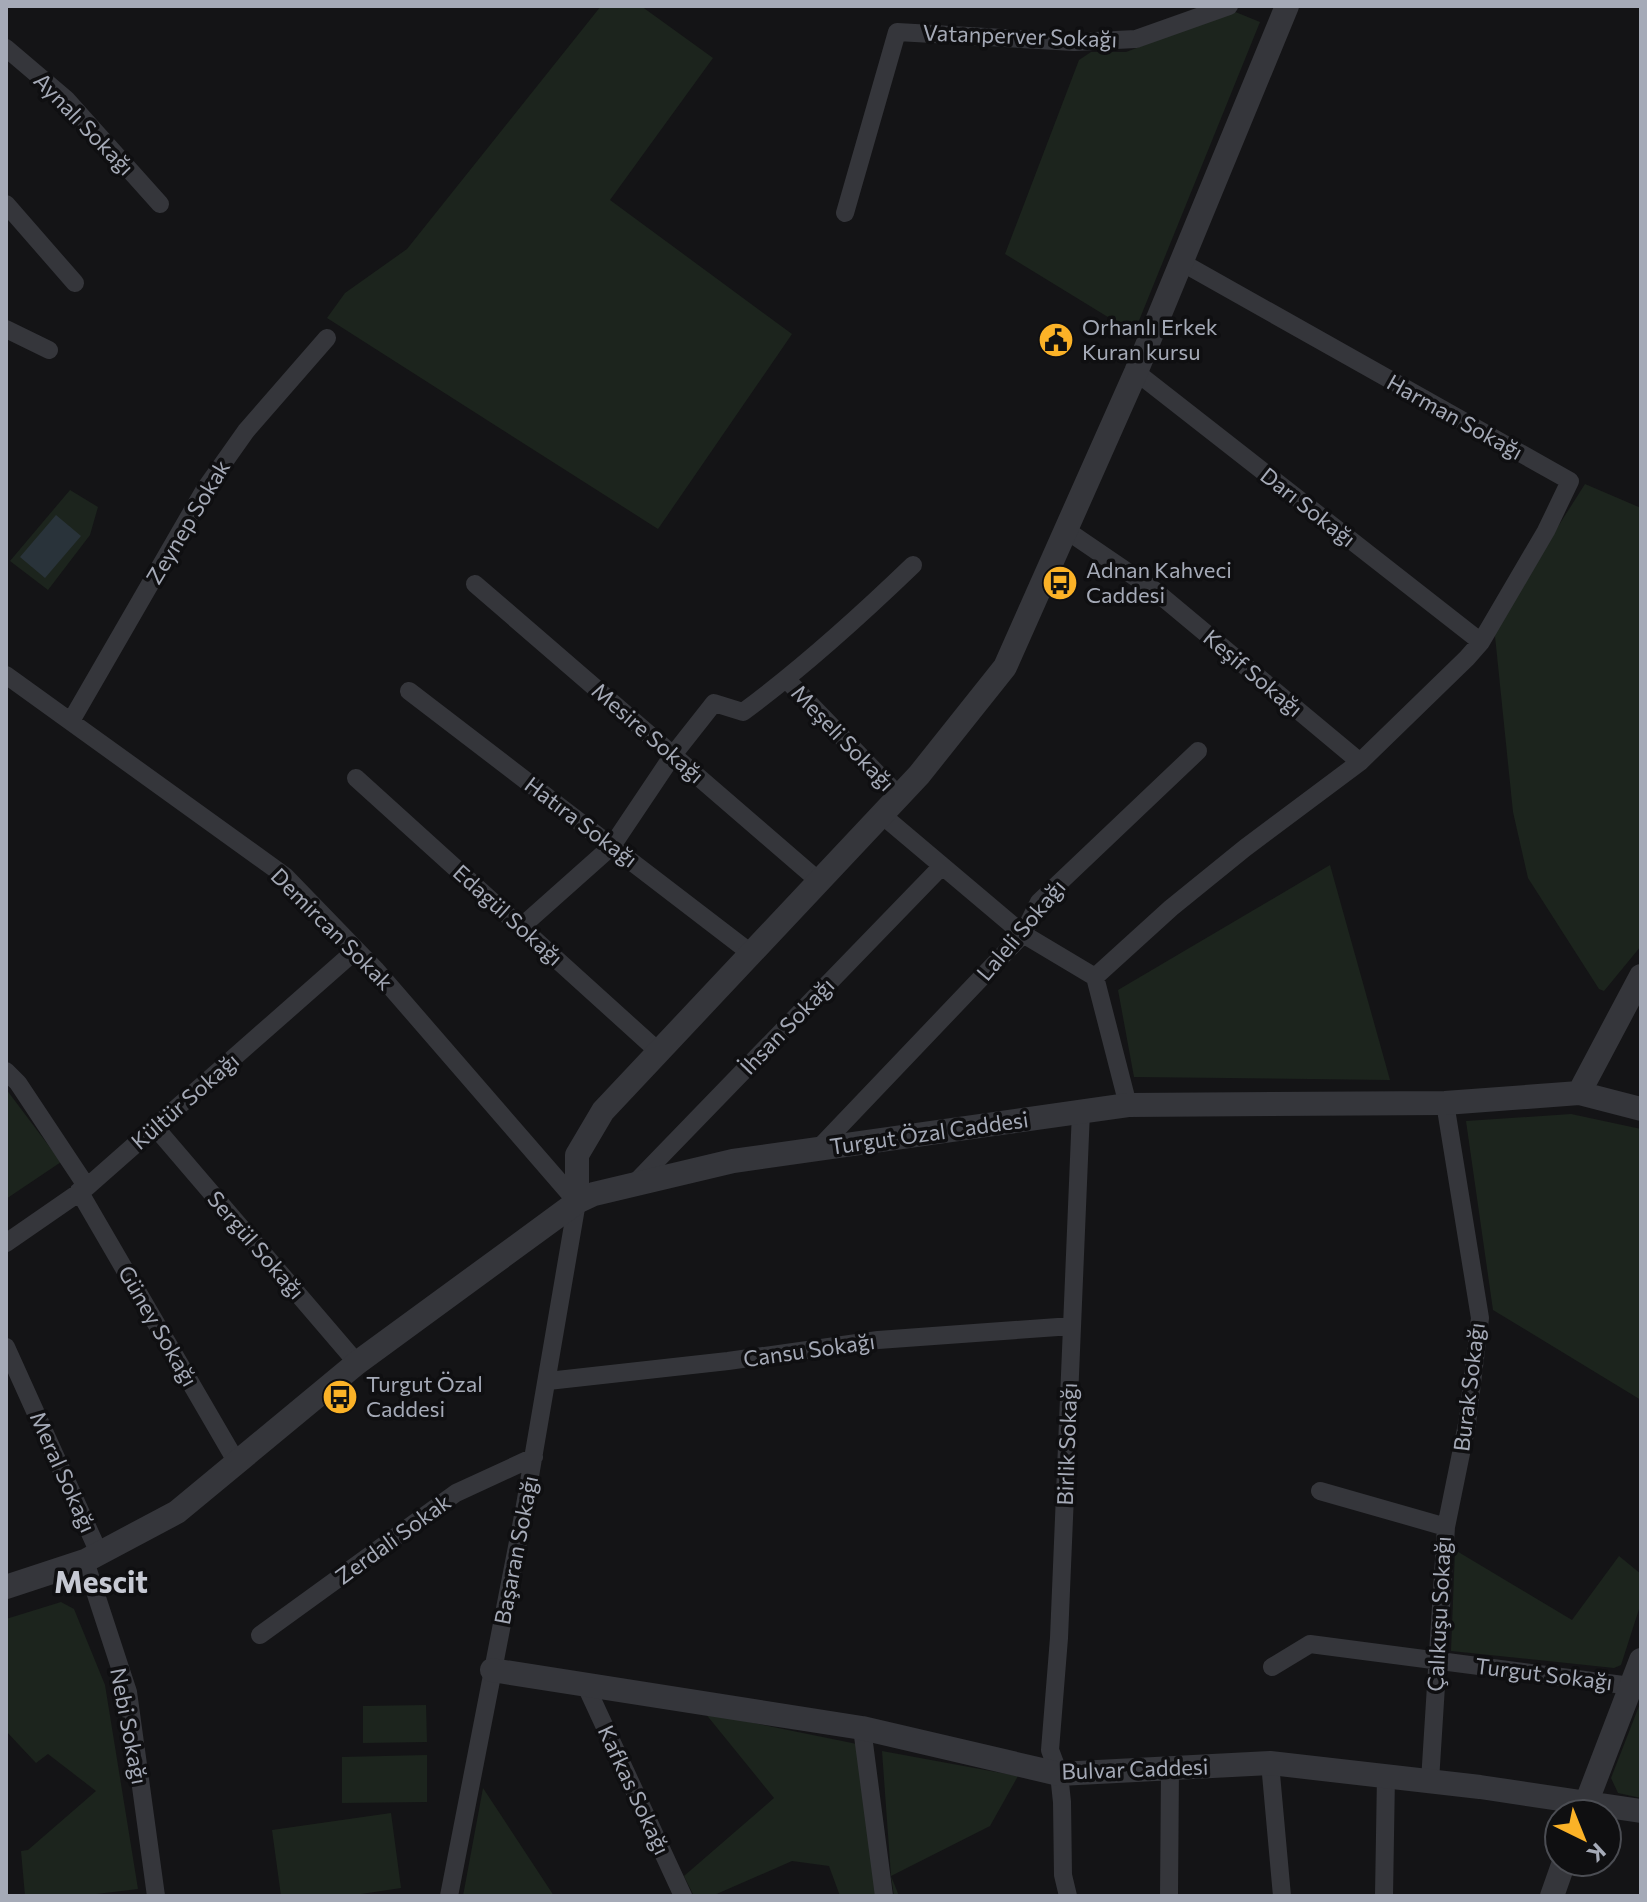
<svg xmlns="http://www.w3.org/2000/svg" width="1647" height="1902" font-family="Commissioner,sans-serif">
	<style>
		.green { fill: #1c241d }
		.water { fill: #29333a }
		.lines { fill: none; stroke-linecap: round; stroke-linejoin: round }
		.minor { stroke: #35363b; stroke-width: 18 }
		.tertiary { stroke: #35363b; stroke-width: 24 }
		.labels { text-anchor: middle; stroke-width: 7; stroke-linejoin: round; paint-order: stroke }
		.street-label { font-size: 22px; fill: #a5aab7; stroke: #0f0f11 }
		.poi-label { font-size: 22px; fill: #a5aab7; stroke: #0f0f11; text-anchor: start }
		.district-label { font-size: 30px; font-weight: bold; fill: #c6c9d3; stroke: #0f0f11 }
	</style>
	<rect width="100%" height="100%" fill="#141416"/>
	<path class="green" d="M601 6H641L713 58 610 200 792 334 658 529 327 318 345 293 407 249Z
		M1233 11 1260 22 1134 333 1005 254 1079 60 1091 52H1126Z
		M1585 484 1641 508V946L1604 991 1599 989 1528 878 1513 812 1495 636 1498 621Z
		M70 490 98 507 90 535 48 590 10 561Z
		M1330 865 1390 1080 1134 1077 1118 990Z
		M6 1089 61 1162 6 1199Z
		M1571 1114 1641 1129V1400L1493 1310 1466 1121Z
		M1455 1550 1572 1620 1619 1556 1641 1574V1603L1621 1665 1614 1668 1451 1651Z
		M61 1602 74 1609 105 1685 138 1889 80 1896H25L21 1851 28 1850 96 1791 48 1754 36 1763 6 1731V1619Z
		M1641 1701V1798L1618 1793 1611 1778Z
		M426 1705 427 1742 363 1743V1706Z
		M705 1713 857 1744 876 1896H840L829 1866 792 1861 712 1896H694L684 1876 774 1798Z
		M882 1751 1018 1776 990 1826 891 1876 899 1896H894L891 1876Z
		M427 1755V1802L342 1803V1757Z
		M483 1788 554 1896H463Z
		M391 1813 401 1888 348 1896H281L272 1830Z"/>
	<path class="water" d="M56 515 81 536 45 578 20 557Z"/>
	<g class="lines">
		<path class="minor" d="M6 48 66 99 160 204
			M6 204 75 283
			M845 213 897 32 1074 42 1136 39 1229 6
			M6 329 49 350
			M1136 372 1481 642
			M1066 530 1154 590 1360 762
			M475 584 820 882
			M6 675 285 876 375 969 577 1202 524 1511 449 1896
			M787 680 899 796
			M409 691 752 954
			M71 721 205 489 246 431 327 338
			M356 778 659 1052
			M882 815 1023 934 1095 977 1128 1105
			M521 927 612 846 673 755 714 703 743 712C804 667 859 617 913 565
			M1095 977 1171 908 1245 848 1360 762 1467 658 1481 642 1546 531 1570 481 1181 262
			M6 1071 18 1083 87 1187
			M1445 1103 1480 1318 1467 1424 1446 1527
			M155 1127 357 1363
			M818 1149 1023 934 1039 902 1198 751
			M633 1185 942 866
			M79 1191 236 1461
			M6 1243 87 1187 356 950
			M6 1347 99 1553
			M548 1381 728 1361 878 1340 1072 1326
			M1320 1491 1446 1527 1430 1781
			M85 1561 128 1692 156 1896
			M260 1635 456 1493 534 1457
			M1272 1667 1310 1644 1631 1686
			M585 1684 683 1896
			M862 1728 884 1896
			M1270 1763 1282 1896
			M1068 1896 1063 1875 1062 1802 1059 1774 1050 1750 1059 1638 1081 1111
			M1169 1896 1170 1768
			M1384 1896 1386 1775"/>
		<path class="tertiary" d="M1579 1093 1641 976
			M577 1202V1155L603 1111 919 775 1005 667 1136 372 1287 6
			M6 1587 85 1561 177 1512 357 1363 577 1202 594 1194 733 1161 1128 1105 1445 1103 1579 1093 1641 1109
			M492 1670 862 1728 1059 1774 1270 1763 1480 1787 1641 1811
			M1582 1814 1641 1660
			M1552 1896 1564 1862"/>
	</g>
	<defs>
		<symbol id="civic-disc" viewBox="-11 -11 22 22"><circle r="9.5" fill="#fbb227" stroke="#0f0f11"/><path d="M-.6-6.5H3V-4.5H.6V-3L4-1V1h2V6H-6V1h2V-1L-.6-3ZM-1.2 2.5V6h2.4V2.5Z" fill="#111"/></symbol>
		<symbol id="bus-disc" viewBox="-11 -11 22 22"><circle r="9.5" fill="#fbb227" stroke="#0f0f11"/><path d="M-5-6H5V4H4V6H2V4H-2V6H-4V4H-5ZM-3.5-4V0h7V-4ZM-3.5 1.2v1.5H-2V1.2ZM2 1.2v1.5H3.5V1.2Z" fill="#111"/></symbol>
	</defs>
	<g fill-rule="evenodd">
		<use href="#civic-disc" x="1036" y="320" width="40" height="40"/>
		<use href="#bus-disc" x="1040" y="563" width="40" height="40"/>
		<use href="#bus-disc" x="320" y="1377" width="40" height="40"/>
	</g>
	<g class="labels">
		<g class="street-label">
			<text transform="translate(1020 36) rotate(2)" y="8">Vatanperver Sokağı</text>
			<text transform="translate(84 124) rotate(46)" y="8">Aynalı Sokağı</text>
			<text transform="translate(1455 417) rotate(29)" y="8">Harman Sokağı</text>
			<text transform="translate(1308 507) rotate(38)" y="8">Darı Sokağı</text>
			<text transform="translate(188 522) rotate(-59)" y="8">Zeynep Sokak</text>
			<text transform="translate(1253 673) rotate(40)" y="8">Keşif Sokağı</text>
			<text transform="translate(648 733) rotate(41)" y="8">Mesire Sokağı</text>
			<text transform="translate(843 738) rotate(46)" y="8">Meşeli Sokağı</text>
			<text transform="translate(581 822) rotate(37)" y="8">Hatıra Sokağı</text>
			<text transform="translate(508 915) rotate(42)" y="8">Edagül Sokağı</text>
			<text transform="translate(332 929) rotate(45)" y="8">Demircan Sokak</text>
			<text transform="translate(1021 930) rotate(-50)" y="8">Laleli Sokağı</text>
			<text transform="translate(787 1026) rotate(-46)" y="8">İhsan Sokağı</text>
			<text transform="translate(185 1101) rotate(-41)" y="8">Kültür Sokağı</text>
			<text transform="translate(929 1133) rotate(-8)" y="8">Turgut Özal Caddesi</text>
			<text transform="translate(256 1245) rotate(49)" y="8">Sergül Sokağı</text>
			<text transform="translate(158 1326) rotate(60)" y="8">Güney Sokağı</text>
			<text transform="translate(809 1350) rotate(-8)" y="8">Cansu Sokağı</text>
			<text transform="translate(1469 1387) rotate(-83)" y="8">Burak Sokağı</text>
			<text transform="translate(1067 1444) rotate(-88)" y="8">Birlik Sokağı</text>
			<text transform="translate(63 1472) rotate(66)" y="8">Meral Sokağı</text>
			<text transform="translate(393 1539) rotate(-36)" y="8">Zerdali Sokak</text>
			<text transform="translate(516 1550) rotate(-79)" y="8">Başaran Sokağı</text>
			<text transform="translate(1439 1614) rotate(-87)" y="8">Çalıkuşu Sokağı</text>
			<text transform="translate(1544 1674) rotate(7)" y="8">Turgut Sokağı</text>
			<text transform="translate(129 1726) rotate(79)" y="8">Nebi Sokağı</text>
			<text transform="translate(1135 1769) rotate(-2)" y="8">Bulvar Caddesi</text>
			<text transform="translate(634 1790) rotate(65)" y="8">Kafkas Sokağı</text>
		</g>
		<g class="poi-label">
			<text x="1082" y="335">Orhanlı Erkek<tspan x="1082" dy="25">Kuran kursu</tspan></text>
			<text x="1086" y="578">Adnan Kahveci<tspan x="1086" dy="25">Caddesi</tspan></text>
			<text x="366" y="1392">Turgut Özal<tspan x="366" dy="25">Caddesi</tspan></text>
		</g>
		<g class="district-label">
			<text x="101" y="1593">Mescit</text>
		</g>
	</g>
	<rect width="1647" height="1902" fill="none" stroke="#a5aab7" stroke-width="16"/>
	<g transform="translate(1583 1838) rotate(137)"><circle r="38" fill="#0f0f11" stroke="#4b4d53" stroke-width="2"/>
	<path d="M0-6L14 30L0 20L-14 30Z" fill="#fbb227"/>
	<text y="-12" font-size="22" font-weight="bold" text-anchor="middle" fill="#a5aab7">K</text>
	</g>
</svg>
